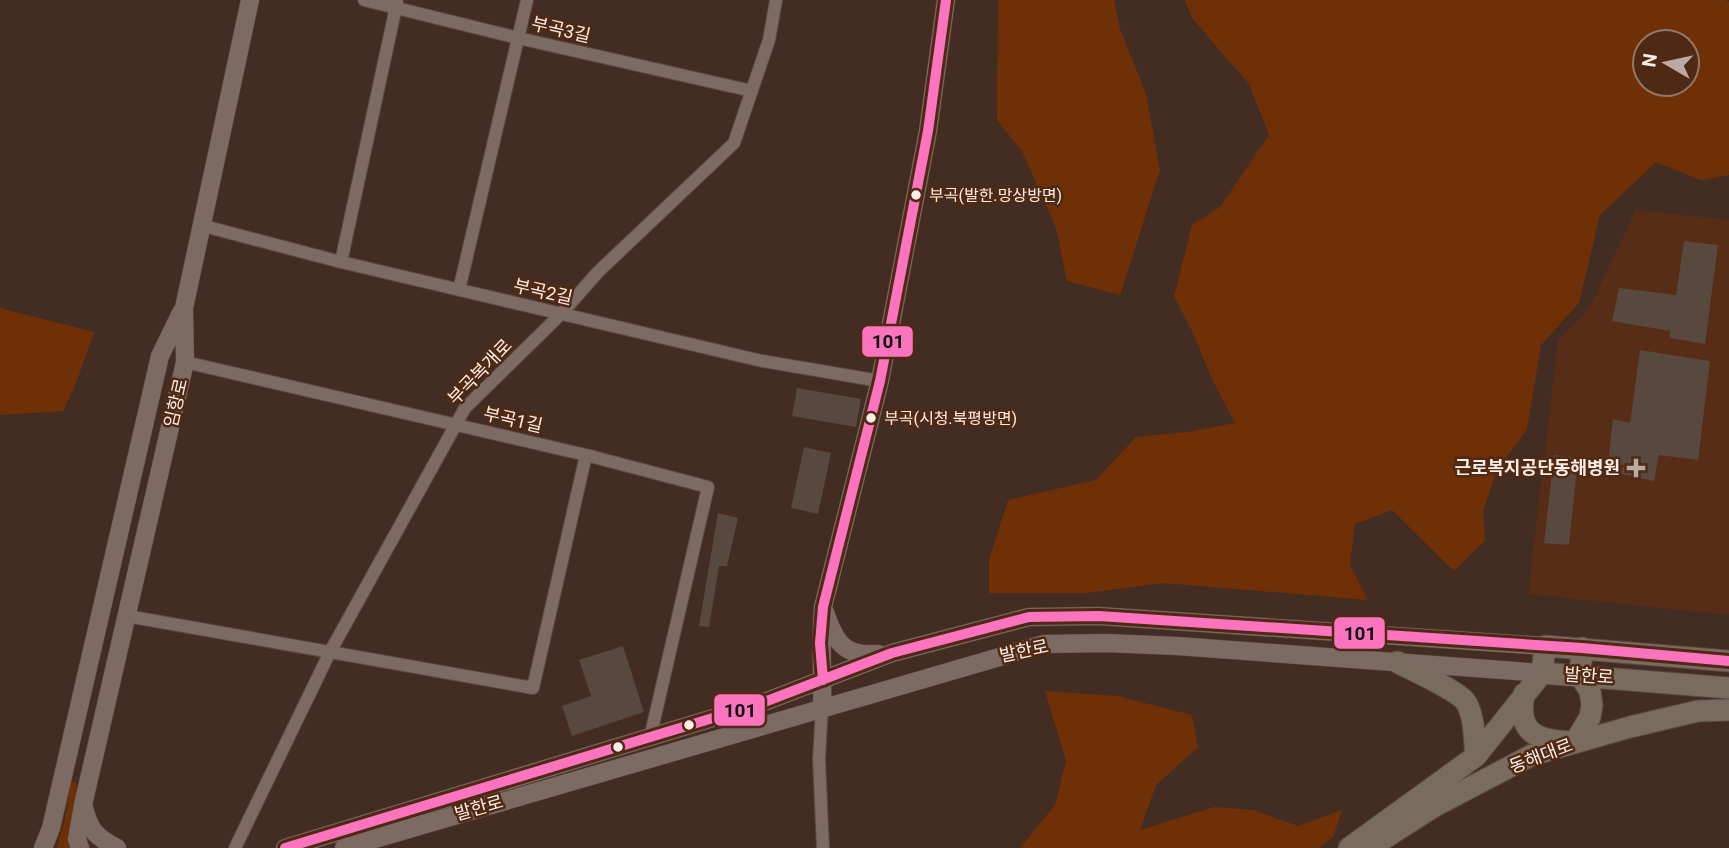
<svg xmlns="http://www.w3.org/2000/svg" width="1729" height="848" font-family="Roboto,'Noto Sans KR',sans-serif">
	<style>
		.built { fill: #582d17 }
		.green { fill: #6f3007; fill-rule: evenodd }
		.building { fill: #58483d }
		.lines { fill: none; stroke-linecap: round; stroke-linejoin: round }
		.street-casing { stroke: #5a4942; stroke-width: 14 }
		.secondary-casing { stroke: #5a4942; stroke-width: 19 }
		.primary-casing { stroke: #5a4942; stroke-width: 23 }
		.street { stroke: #7d6b63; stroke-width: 12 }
		.secondary { stroke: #7d6b63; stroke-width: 18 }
		.primary { stroke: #7a6b5f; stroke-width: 21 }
		.bus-1-casing { stroke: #502915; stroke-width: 16 }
		.bus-1 { stroke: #fc73be; stroke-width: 10 }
		.bus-dot { fill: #fcede5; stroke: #502915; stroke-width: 2.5 }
		.poi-dot { fill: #bbaaa1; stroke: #502915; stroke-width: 2.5 }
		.labels { text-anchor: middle; stroke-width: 5; stroke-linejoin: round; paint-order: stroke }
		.bus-label { font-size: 16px; fill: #fcede5; stroke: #502915; text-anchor: start }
		.street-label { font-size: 18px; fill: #fcede5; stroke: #502915 }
		.poi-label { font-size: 18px; font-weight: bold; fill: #fcede5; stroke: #502915; text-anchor: end }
		.line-badge { stroke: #502915; stroke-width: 2.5 }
		.pale-badge-label { font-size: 19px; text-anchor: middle; font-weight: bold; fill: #111 }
	</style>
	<rect width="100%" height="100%" fill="#432d22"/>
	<path class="built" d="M1636 210 1729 220V615L1528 594 1558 341 1590 307Z"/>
	<path class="green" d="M998 0H1114L1120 29 1146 94 1160 170 1120 295 1067 281 1056 228 1022 151 997 120Z
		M1185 0H1725L1729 2V175L1701 180 1656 162 1600 215 1579 303 1541 345 1527 429 1496 472 1483 512 1485 540 1454 571 1392 510 1355 524 1350 565 1368 600 1163 583 1087 593H989V560L1008 500 1096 480 1136 437 1187 432 1235 423 1212 379 1193 333 1174 296 1192 225 1220 207 1269 135 1249 84 1192 18ZM1645 42H1687V84H1645Z
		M0 308 94 332 75 386 63 411 0 415Z
		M1045 691 1117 696 1192 715 1198 747 1156 785 1140 830 1214 807 1253 810 1298 826 1342 810 1333 837 1318 848H1020L1055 805 1066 761Z
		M71 782 77 783 73 848H57L65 819Z"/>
	<path class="building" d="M1684 241 1718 245 1705 344 1670 338V331L1612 321 1619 288 1676 295Z
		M1640 350 1710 361 1698 460 1659 455 1654 481 1621 474 1624 465 1608 463 1613 419 1630 423Z
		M797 388 861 399 856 427 792 416Z
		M804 447 831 453 818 514 791 508Z
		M1554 455 1578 458 1569 545 1544 543Z
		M718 513 738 518 727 566H719L709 627 699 626Z
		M623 646 644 712 572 736 562 706 591 696 579 660Z"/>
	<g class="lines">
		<defs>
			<path id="street" d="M364 0 518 38 752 91
				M200 225 341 262 762 361 880 381
				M341 262 397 2
				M459 290 527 0
				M185 362 586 455 708 487 650 738
				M127 616 533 688 586 455
				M822 707 819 759 823 848
				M235 848 330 652 465 408 561 314 598 272 734 143 769 40 776 0"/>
			<path id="secondary" d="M825 612C835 642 844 657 878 654
				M822 707C823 673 820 642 823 607L880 381 928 131 946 0
				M84 808C90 831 96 837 117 848
				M43 848 51 828 160 356 182 311
				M80 848 77 839 83 805 185 362 184 308 250 0
				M285 848 759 704 892 653 1029 617 1099 616 1545 646
				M344 848 1044 644 1106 643 1177 646 1542 673"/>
			<path id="primary" d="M1397 662C1412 670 1456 690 1465 701 1475 715 1474 740 1476 756
				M1542 673 1729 688
				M1524 694C1516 735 1539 741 1575 742L1590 717 1592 705 1590 691 1580 676 1582 648
				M1377 843 1435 806 1532 755 1630 727 1698 711 1729 710
				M1349 848 1476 756 1542 673 1545 646 1729 661"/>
		</defs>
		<use href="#street" class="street-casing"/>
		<use href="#secondary" class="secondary-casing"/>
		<use href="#primary" class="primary-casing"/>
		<use href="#street" class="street"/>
		<use href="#secondary" class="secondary"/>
		<use href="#primary" class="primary"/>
		<defs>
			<path id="bus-1" d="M823 680 820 643 823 607 880 381 928 131 946 0
				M285 848 759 704 892 653 1029 617 1099 616 1582 648 1729 661"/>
		</defs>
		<use href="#bus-1" class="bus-1-casing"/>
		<use href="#bus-1" class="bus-1"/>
	</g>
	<g class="bus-dot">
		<circle cx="916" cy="195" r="6"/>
		<circle cx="871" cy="418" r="6"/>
		<circle cx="689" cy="725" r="6"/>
		<circle cx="618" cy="747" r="6"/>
	</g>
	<path class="poi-dot" d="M1632.5 457.5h7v7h7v7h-7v7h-7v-7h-7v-7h7z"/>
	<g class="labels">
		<g class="bus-label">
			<text x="929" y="201">부곡(발한.망상방면)</text>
			<text x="884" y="424">부곡(시청.북평방면)</text>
		</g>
		<g class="street-label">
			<text transform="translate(561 30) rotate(13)" y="6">부곡3길</text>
			<text transform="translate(543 292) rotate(13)" y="6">부곡2길</text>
			<text transform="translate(480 372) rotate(-46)" y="6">부곡복개로</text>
			<text transform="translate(176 403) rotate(-77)" y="6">임항로</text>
			<text transform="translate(513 420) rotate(13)" y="6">부곡1길</text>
			<text transform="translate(1024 651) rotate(-12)" y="6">발한로</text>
			<text transform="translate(1589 676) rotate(4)" y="6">발한로</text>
			<text transform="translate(1541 756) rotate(-21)" y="6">동해대로</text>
			<text transform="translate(479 808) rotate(-16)" y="6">발한로</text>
		</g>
		<g class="poi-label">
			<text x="1620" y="474">근로복지공단동해병원</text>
		</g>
	</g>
	<g class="line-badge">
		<rect x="861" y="325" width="53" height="33" rx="7" fill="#fc73be"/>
		<rect x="1333" y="616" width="53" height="34" rx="7" fill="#fc73be"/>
		<rect x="713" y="693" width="53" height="34" rx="7" fill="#fc73be"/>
	</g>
	<g class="pale-badge-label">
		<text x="888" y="348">101</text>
		<text x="1360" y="640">101</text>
		<text x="740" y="717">101</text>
	</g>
	<g transform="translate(1666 63) rotate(279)"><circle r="33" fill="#502915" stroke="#957768" stroke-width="2"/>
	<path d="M0-5L12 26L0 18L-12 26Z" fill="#bbaaa1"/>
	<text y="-10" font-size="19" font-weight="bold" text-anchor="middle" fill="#fcede5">N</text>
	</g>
</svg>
